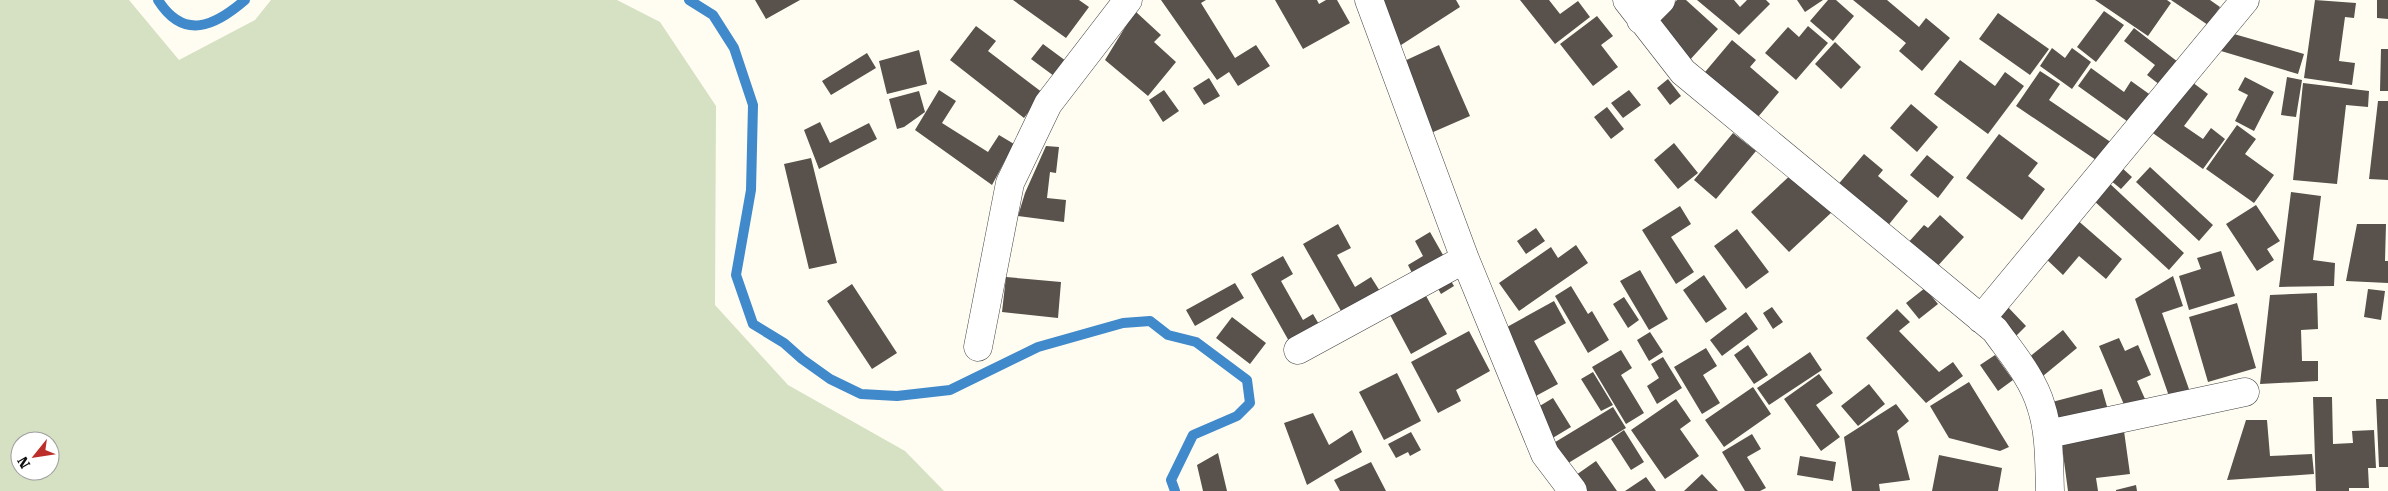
<svg xmlns="http://www.w3.org/2000/svg" width="2388" height="491" font-family="'Roboto Serif',serif">
	<style>
		.cemetery { fill: #d5e1c2; fill-rule: evenodd }
		.lines { fill: none; stroke-linecap: round; stroke-linejoin: round }
		.stream { stroke: #4089ca; stroke-width: 10 }
		.building { fill: #58514c }
		.minor-casing { stroke: #424242; stroke-width: 29 }
		.minor { stroke: #fff; stroke-width: 28 }
	</style>
	<rect width="100%" height="100%" fill="#fffdf2"/>
	<path class="cemetery" d="M0 0H129L179 60 255 20 271 0H617L660 22 716 106 715 305 788 385 905 451 944 491H0ZM20 441H50V471H20Z"/>
	<g class="lines">
		<path class="stream" d="M158 0C184 41 215 26 245 0
			M689 0 713 15 734 48 753 105 751 190 736 275 753 324 784 343 802 359 830 379 861 394 897 396 950 390 1038 347 1123 323 1150 321 1168 335 1196 342 1247 380 1250 403 1237 416 1193 435 1171 480 1175 491"/>
	</g>
	<path class="building" d="M755 0H800L766 19Z
		M1013 0H1079L1089 7 1066 38Z
		M1161 0H1206L1201 3 1235 58 1256 45 1270 66 1238 86 1229 72 1217 80Z
		M1275 0H1317L1319 4 1326 0H1337L1350 23 1303 49Z
		M1384 0H1456L1460 7 1398 47Z
		M1520 0H1549L1560 14 1578 1 1590 17 1555 44Z
		M1677 0H1686L1718 29 1688 62 1651 28Z
		M1697 0H1734L1740 7 1747 0H1766L1770 4 1739 35Z
		M1797 0H1823L1805 12Z
		M1828 0H1836L1854 16 1833 41 1810 21Z
		M1853 0H1887L1919 27 1926 18 1950 38 1922 71 1899 51 1906 43Z
		M2095 0H2167L2171 3 2148 36Z
		M2171 0H2210L2220 7 2208 25Z
		M2315 0 2356 3 2354 18 2345 17 2339 61 2355 63 2352 85 2304 78Z
		M2377 0H2388V19L2377 18Z
		M1135 11 1161 35 1154 42 1176 62 1148 96 1105 60Z
		M2104 11 2124 25 2096 62 2077 47Z
		M1998 13 2049 49 2030 75 1979 39Z
		M1597 16 1613 36 1601 45 1618 67 1593 86 1560 44Z
		M976 26 996 41 988 51 1043 93 1024 118 950 60Z
		M1808 26 1828 43 1796 80 1765 53 1788 27 1799 37Z
		M2134 28 2178 62 2160 85 2147 75 2155 65 2124 41Z
		M2227 32 2304 54 2298 74 2221 51Z
		M1732 40 1756 60 1750 67 1779 92 1753 123 1700 78Z
		M1835 42 1861 67 1841 89 1815 64Z
		M1043 44 1066 61 1054 76 1031 59Z
		M1439 45 1470 116 1431 133 1400 63Z
		M2052 48 2065 58 2072 48 2091 62 2072 89 2040 66Z
		M2381 49H2388V91H2380Z
		M919 50 927 84 887 94 879 61Z
		M867 53 876 68 831 95 822 81Z
		M1960 60 1995 86 2005 72 2024 86 1988 134 1934 94Z
		M2091 68 2124 92 2131 81 2152 96 2131 124 2078 86Z
		M2040 71 2060 84 2049 100 2112 143 2099 162 2016 106Z
		M2245 77 2274 92 2254 131 2235 121 2248 95 2238 90Z
		M2287 77 2302 80 2296 117 2281 115Z
		M1209 78 1220 96 1204 105 1193 88Z
		M1668 79 1681 96 1670 105 1657 88Z
		M2188 79 2208 94 2184 126 2203 139 2211 128 2225 139 2203 169 2150 131Z
		M2303 83 2369 91 2368 107 2346 105 2337 184 2293 180Z
		M939 90 956 101 942 123 988 152 999 135 1014 144 992 185 915 130Z
		M1164 90 1179 111 1163 122 1149 100Z
		M1629 90 1641 105 1623 118 1611 103Z
		M919 91 925 112 904 127 897 129 889 99Z
		M2378 101H2388V180L2369 179Z
		M1911 104 1938 127 1917 152 1890 128Z
		M1607 107 1624 129 1611 139 1594 117Z
		M820 122 830 143 869 123 877 139 819 169 804 130Z
		M2237 125 2256 139 2245 154 2274 175 2254 203 2206 169Z
		M1733 133 1756 151 1716 199 1694 180Z
		M1999 134 2038 163 2028 176 2045 189 2022 220 1966 178Z
		M1674 143 1698 173 1678 189 1654 160Z
		M1046 146 1059 147 1056 173 1050 172 1047 198 1066 200 1064 222 1018 216 1025 193Z
		M1864 154 1883 170 1878 176 1908 201 1886 228 1836 187Z
		M1927 155 1954 177 1938 198 1910 175Z
		M811 158 837 263 809 269 784 164Z
		M2121 167 2132 177 2121 189 2110 180Z
		M2150 167 2213 225 2199 241 2136 182Z
		M1795 171 1832 212 1789 252 1751 212Z
		M2108 182 2184 253 2169 270 2092 199Z
		M2291 192 2321 196 2313 260 2335 263 2334 286 2279 287Z
		M2256 205 2280 241 2267 249 2274 260 2257 271 2226 224Z
		M1680 206 1691 224 1671 237 1694 272 1676 284 1642 230Z
		M1940 215 1964 237 1935 269 1907 244 1924 225 1928 228Z
		M2075 218 2122 259 2106 279 2079 256 2063 275 2043 256Z
		M1338 224 1351 248 1337 255 1355 287 1371 277 1383 296 1345 318 1303 244Z
		M2357 224H2386L2385 261H2388V283L2346 281Z
		M1536 228 1545 241 1526 254 1517 241Z
		M1737 229 1769 272 1746 289 1714 246Z
		M1430 232 1447 262 1415 279 1408 265 1423 256 1415 241Z
		M1576 245 1588 263 1519 311 1499 283 1551 247 1558 258Z
		M2221 251 2235 296 2189 310 2179 276 2201 269 2197 258Z
		M1283 256 1293 274 1281 281 1303 320 1313 314 1320 326 1290 343 1251 274Z
		M1640 270 1668 319 1649 330 1620 281Z
		M1704 275 1727 309 1706 323 1683 290Z
		M2173 276 2183 306 2162 313 2190 392 2170 399 2135 299Z
		M1006 277 1061 282 1058 318 1002 312Z
		M1449 278 1454 286 1441 294 1436 285Z
		M1235 283 1244 298 1195 326 1186 310Z
		M852 284 897 353 872 369 827 301Z
		M1571 286 1588 314 1592 311 1609 340 1588 353 1555 296Z
		M1925 288 1938 304 1919 319 1906 303Z
		M2368 289 2385 291 2381 320 2364 317Z
		M2317 293 2318 329 2301 330 2302 361H2318V381L2260 384 2270 295Z
		M1425 294 1447 334 1411 354 1389 313Z
		M1624 297 1639 320 1628 328 1613 304Z
		M1554 301 1566 323 1534 341 1558 384 1534 397 1498 332Z
		M2237 303 2256 368 2208 382 2189 317Z
		M2005 304 2026 326 2010 342 1989 321Z
		M1772 307 1783 322 1773 329 1763 313Z
		M1897 309 1910 322 1899 331 1939 372 1953 362 1963 376 1926 403 1866 338Z
		M1746 312 1758 329 1722 356 1710 340Z
		M1232 317 1266 343 1250 364 1216 338Z
		M2063 330 2077 348 2043 376 2028 358Z
		M1469 331 1490 371 1456 390 1461 401 1438 413 1411 362Z
		M1650 332 1663 352 1649 361 1637 340Z
		M2119 338 2125 351 2138 345 2151 375 2137 381 2145 399 2125 407 2099 346Z
		M1748 345 1768 375 1754 384 1734 355Z
		M1706 348 1717 366 1703 375 1720 403 1702 414 1674 367Z
		M1621 350 1632 368 1621 375 1644 413 1626 424 1592 367Z
		M1810 352 1822 370 1769 405 1757 388Z
		M1995 355 2013 380 1998 391 1980 365Z
		M1663 357 1682 388 1657 404 1647 386 1659 378 1651 364Z
		M1593 372 1613 405 1601 411 1581 379Z
		M1397 373 1421 421 1384 440 1359 392Z
		M1819 374 1833 393 1816 405 1840 437 1821 451 1784 399Z
		M1969 382 2009 447 2000 451 1949 438 1930 406Z
		M1869 384 1885 404 1858 426 1841 406Z
		M1753 387 1771 414 1724 447 1705 420Z
		M2102 389 2108 410 2057 423 2052 402Z
		M2313 397H2332L2333 444 2353 443 2352 431 2374 430 2376 468H2368L2369 488H2349V491H2316Z
		M1553 398 1571 427 1551 439 1533 410Z
		M1676 399 1691 421 1680 429 1699 456 1665 479 1631 430Z
		M2376 399H2388V467H2379Z
		M1896 404 1909 421 1897 431 1910 480 1879 484 1880 491H1852L1844 437Z
		M1613 407 1626 428 1565 465 1552 444Z
		M1313 413 1329 445 1352 430 1362 452 1307 485 1284 423Z
		M2246 420H2267L2270 456 2312 454 2314 474 2227 480Z
		M1624 430 1644 462 1631 470 1611 439Z
		M2124 431 2130 474 2096 478 2098 491H2068L2061 439Z
		M1411 432 1421 450 1410 456 1408 452 1396 458 1388 444Z
		M1752 434 1761 449 1747 457 1766 488 1760 491H1745L1722 452Z
		M1218 453 1227 491H1203L1197 465Z
		M1939 455 2002 468 1998 491H1932Z
		M1800 456 1836 462 1833 481 1797 475Z
		M1596 461 1617 491H1587L1576 475Z
		M1371 462 1386 491H1340L1334 480Z
		M1702 474 1718 491H1684Z
		M1646 477 1656 491H1625Z
		M2136 485 2137 491H2116V490Z"/>
	<g class="lines">
		<defs>
			<path id="minor" d="M1369 0 1465 259 1545 454 1573 491
				M1627 0 1683 72 1995 330C2012 354 2033 378 2041 406 2050 433 2049 463 2050 491
				M1641 20 1661 0
				M1981 319 2245 0
				M978 347 1010 183 1048 104 1128 0
				M1298 350 1465 259
				M2048 434 2245 392"/>
		</defs>
		<use href="#minor" class="minor-casing"/>
		<use href="#minor" class="minor"/>
	</g>
	<g transform="translate(35 456) rotate(240)"><circle r="24" fill="#ffffff" stroke="#9f9f9f"/>
	<path d="M0-4L9 19L0 12L-9 19Z" fill="#bc2e2a"/>
	<text y="-8" font-size="14" font-weight="bold" text-anchor="middle" fill="#0f0f0f">N</text>
	</g>
</svg>
